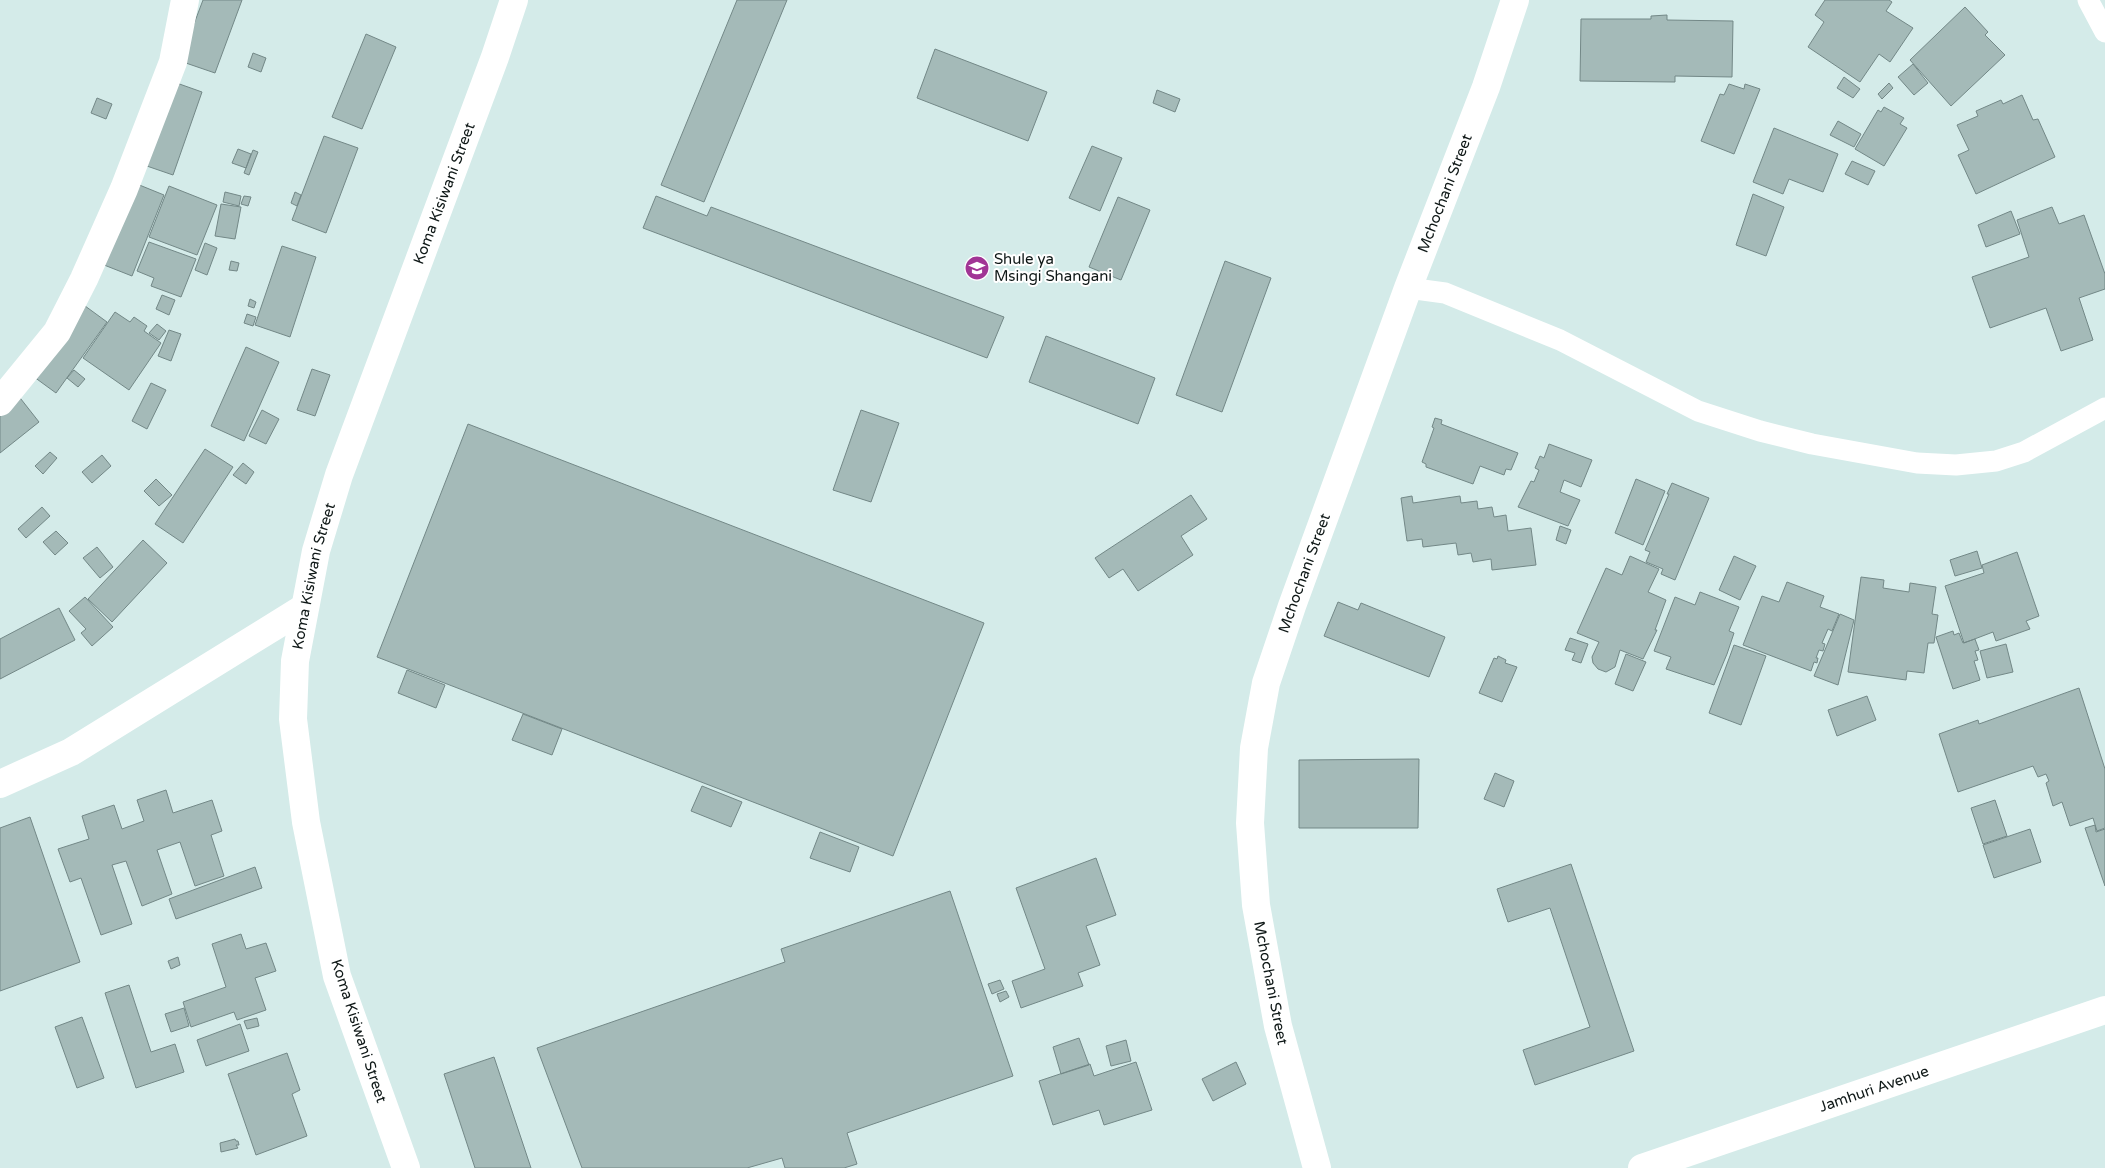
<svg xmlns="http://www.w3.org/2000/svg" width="2105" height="1168" font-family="'Varela Round',sans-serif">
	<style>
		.building { fill: #a4bab8; stroke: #738887 }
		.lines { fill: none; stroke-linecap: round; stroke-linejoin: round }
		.lane { stroke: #fff; stroke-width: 21 }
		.street { stroke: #fff; stroke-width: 28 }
		.secondary { stroke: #fff; stroke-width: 28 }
		.labels { text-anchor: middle; stroke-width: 4; stroke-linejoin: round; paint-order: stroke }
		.street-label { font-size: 15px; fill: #0e1716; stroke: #fff }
		.poi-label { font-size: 15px; fill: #0e1716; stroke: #fff; text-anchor: start }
	</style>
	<rect width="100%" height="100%" fill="#d4ebe9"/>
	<path class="building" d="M203 0H242L215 73 180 61Z
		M737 0H787L704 202 661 185Z
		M1825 0H1889L1892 2 1886 11 1913 28 1890 62 1879 54 1860 82 1808 47 1824 22 1815 15Z
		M1965 7 1988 32 1985 35 2005 55 1951 106 1910 60Z
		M1667 15V20L1733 21 1732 77 1675 76V82L1580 81 1581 19H1651V16Z
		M366 34 396 47 362 129 332 117Z
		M935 49 1047 92 1028 141 917 98Z
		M253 53 266 58 261 72 248 67Z
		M1913 64 1928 83 1914 95 1898 77Z
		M1844 77 1860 89 1853 98 1837 88Z
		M171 81 202 92 173 175 141 164Z
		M1889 83 1893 88 1882 99 1878 94Z
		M1729 84 1744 89 1745 84 1760 89 1734 154 1701 141 1720 94 1724 95Z
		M1157 90 1180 99 1175 112 1153 103Z
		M2022 95 2033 120 2038 119 2055 157 1976 194 1958 155 1969 150 1957 125 1978 116 1976 111 2001 100 2003 104Z
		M97 98 112 104 106 119 91 113Z
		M1884 107 1904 118 1900 124 1907 128 1884 166 1855 149 1878 110 1881 112Z
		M1838 121 1861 134 1854 147 1830 135Z
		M1774 128 1838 154 1823 192 1789 179 1783 194 1753 182Z
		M324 136 358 148 326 233 292 220Z
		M1092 146 1122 158 1100 211 1069 198Z
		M238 149 251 154 246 168 232 163Z
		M253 150 258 152 249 175 244 173Z
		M1852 161 1875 171 1868 185 1845 174Z
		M132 182 164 195 132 276 99 263Z
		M169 186 217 205 197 255 149 237Z
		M225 192 241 196 239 206 223 202Z
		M295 192 301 195 297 206 291 203Z
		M1753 194 1784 207 1766 256 1736 245Z
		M244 196 251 197 248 206 241 204Z
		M656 196 707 216 711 207 1004 317 987 358 643 228Z
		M1118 197 1150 210 1121 280 1089 267Z
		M221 204 241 207 235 239 215 236Z
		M2052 207 2059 224 2084 215 2105 274V289L2079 298 2093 340 2061 351 2046 308 1990 328 1972 277 2029 257 2017 220Z
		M2011 211 2020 234 1986 247 1978 225Z
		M149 242 196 259 181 297 151 286 154 278 137 271Z
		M205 243 217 248 207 275 195 270Z
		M282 246 316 257 290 337 255 325Z
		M231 261 239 263 237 271 229 270Z
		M1225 261 1271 278 1222 412 1176 395Z
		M162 295 175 300 169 315 156 309Z
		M250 299 256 302 254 308 248 306Z
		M81 303 107 322 56 393 30 374Z
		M115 312 130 322 134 317 147 326 144 331 161 343 129 390 83 358Z
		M247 314 256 317 253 326 244 323Z
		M157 324 166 331 159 340 149 333Z
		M169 330 181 334 171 361 158 356Z
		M1046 336 1155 378 1138 424 1029 382Z
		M246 347 279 362 244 441 211 426Z
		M312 369 330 375 315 416 297 410Z
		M74 370 85 379 78 387 67 378Z
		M151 383 166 390 147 429 132 421Z
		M17 394 39 422 0 453V407Z
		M262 410 279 419 266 444 249 436Z
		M861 410 899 423 871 502 833 490Z
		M1435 418 1442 420 1441 424 1518 453 1511 470 1506 469 1504 475 1480 466 1473 484 1426 467V464L1422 462 1434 428 1432 427Z
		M468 424 984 623 893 856 377 657Z
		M1549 444 1592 460 1581 487 1564 480 1560 492 1580 500 1568 526 1518 507 1531 481 1534 482 1539 470 1535 468 1540 456 1544 458Z
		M205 449 233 467 183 543 155 524Z
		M50 452 57 458 43 474 35 466Z
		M102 455 111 466 92 483 82 472Z
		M243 463 254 472 246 484 233 475Z
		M156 479 172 495 159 506 144 491Z
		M1636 479 1665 491 1643 545 1615 533Z
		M1672 483 1709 498 1675 580 1661 574 1663 569 1646 562 1650 552 1645 550 1669 494H1667Z
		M1191 495 1207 519 1181 536 1193 555 1138 591 1123 569 1109 578 1095 558Z
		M1412 496 1413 503 1460 496 1461 503 1477 501 1478 509 1492 507 1494 517 1506 515 1508 531 1531 528 1536 565 1492 570 1491 559 1473 562 1471 553 1458 555 1456 543 1423 547 1422 539 1407 541 1401 498Z
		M42 507 50 516 26 538 18 529Z
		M1560 526 1571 530 1566 544 1556 540Z
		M56 531 68 543 55 555 43 542Z
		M143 540 167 563 112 622 88 599Z
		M97 547 113 567 100 578 83 558Z
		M1977 551 1982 568 1955 576 1950 560Z
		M2017 552 2039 616 2026 621 2030 629 1996 641 1993 632 1964 643 1945 586 1984 573 1982 565Z
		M1630 556 1659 569 1648 592 1666 600 1655 630H1657L1643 659 1620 650 1615 667 1606 672 1598 669 1593 663 1592 657 1599 642 1577 633 1606 568 1622 575Z
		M1734 556 1756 566 1740 600 1719 590Z
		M1861 577 1884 580 1883 588 1909 592 1910 583 1936 587 1932 614 1938 615 1934 643H1928L1924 673 1907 671 1906 680 1848 672Z
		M1787 582 1824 596 1820 607 1839 614 1832 631 1828 629 1822 643 1825 644 1823 651 1819 650 1816 658H1818L1817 663 1814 662 1811 671 1743 645 1762 596 1779 602Z
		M1700 592 1739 607 1729 631 1734 633 1727 654 1714 685 1666 669 1671 657 1654 651 1675 597 1695 605Z
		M85 597 113 627 92 646 81 633 86 629 69 611Z
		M1338 602 1358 610 1361 603 1445 637 1429 677 1324 636Z
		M59 608 75 640 0 679V639Z
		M1840 614 1854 620 1838 685 1814 676Z
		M1953 631 1954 635 1959 633 1963 643 1975 639 1979 650 1975 651 1978 660 1974 661 1980 680 1953 689 1936 637Z
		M1570 638 1588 644 1581 663 1572 660 1575 653 1565 650Z
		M2006 644 2013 672 1987 678 1980 651Z
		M1734 645 1766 656 1741 725 1709 713Z
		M1626 654 1646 662 1633 691 1615 684Z
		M1498 656 1506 660 1505 663 1517 667 1502 702 1479 693 1494 658 1497 659Z
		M407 670 445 685 436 708 398 693Z
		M2079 688 2105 769V828L2097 831 2093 818 2070 826 2062 802 2053 806 2046 783 2049 781 2046 774 2038 777 2033 766 1958 792 1939 734 1978 720 1979 724Z
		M1867 696 1876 720 1837 736 1828 710Z
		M523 714 562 729 552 755 512 740Z
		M1419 759 1418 828H1299V760Z
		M1495 773 1514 781 1504 807 1484 799Z
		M702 786 742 802 731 827 691 811Z
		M166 790 173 813 212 800 222 831 211 835 224 876 195 886 180 842 157 850 172 894 142 906 126 861 112 865 132 924 101 935 81 878 70 882 58 849 89 839 82 816 114 805 122 829 144 821 137 800Z
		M1995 800 2007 836 1983 844 1971 808Z
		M30 817 80 962 0 991V828Z
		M2095 825 2096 832 2105 829V886L2085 828Z
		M2030 829 2041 862 1994 878 1983 845Z
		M820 832 859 847 850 872 810 858Z
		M1096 858 1116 915 1086 926 1100 965 1078 973 1083 986 1021 1008 1012 981 1045 969 1016 888Z
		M1571 864 1634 1051 1535 1085 1523 1050 1590 1027 1550 908 1508 922 1497 889Z
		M255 867 262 888 176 919 169 899Z
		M950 891 1013 1076 847 1133 857 1164 844 1168H785L782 1158 747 1168H582L537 1048 785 962 781 949Z
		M241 934 246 949 266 943 276 971 255 978 266 1010 237 1020 234 1012 191 1027 183 1002 226 987 212 944Z
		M178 957 180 965 171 969 168 961Z
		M1000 980 1004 989 992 994 988 984Z
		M129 985 151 1052 175 1044 184 1072 136 1088 105 993Z
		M1006 991 1009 997 1000 1002 997 994Z
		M184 1008 189 1026 171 1032 165 1014Z
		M82 1017 104 1078 77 1088 55 1027Z
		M257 1018 259 1026 247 1029 244 1021Z
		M240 1024 249 1051 206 1066 197 1040Z
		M1079 1038 1089 1065 1061 1074 1053 1047Z
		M1126 1040 1131 1061 1111 1066 1106 1046Z
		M287 1053 300 1090 292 1094 307 1136 256 1155 228 1074Z
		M494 1057 531 1168H475L444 1074Z
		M1136 1062 1152 1110 1104 1125 1099 1110 1053 1125 1039 1081 1090 1064 1094 1076Z
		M1236 1062 1246 1084 1213 1101 1202 1079Z
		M235 1139 236 1141H238L239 1145H236L238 1148 221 1152 220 1143Z"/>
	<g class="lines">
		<path class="lane" d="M2088 0 2105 32
			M1408 288 1445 293 1560 340 1698 411 1760 431 1812 444 1917 463 1956 465 1996 461 2024 452 2105 408"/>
		<g class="street">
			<path d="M0 402 57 332 84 279 124 189 173 62 185 0"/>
			<path d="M0 784 71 752 304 608"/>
			<path id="s1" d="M406 1168 337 976 306 822 293 719 295 661 316 551 339 475 495 57 514 0"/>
			<path id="s2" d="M1317 1168 1278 1026 1256 905 1250 823 1254 748 1266 683 1292 606 1408 288 1486 87 1515 0"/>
		</g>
		<path class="secondary" id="s3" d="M1642 1168 2105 1010"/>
	</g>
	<defs>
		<symbol id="school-disc" viewBox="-11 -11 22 22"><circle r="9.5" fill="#a13595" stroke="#fff"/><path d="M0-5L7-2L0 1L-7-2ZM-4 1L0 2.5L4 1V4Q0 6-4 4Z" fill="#fff"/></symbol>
	</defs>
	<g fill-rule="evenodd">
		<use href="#school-disc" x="963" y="254" width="28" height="28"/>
	</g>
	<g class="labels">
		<g class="street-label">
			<text dy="5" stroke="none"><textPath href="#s1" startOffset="1015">Koma Kisiwani Street</textPath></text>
			<text dy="5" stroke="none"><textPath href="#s2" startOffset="1015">Mchochani Street</textPath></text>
			<text dy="5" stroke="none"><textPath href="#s2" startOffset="610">Mchochani Street</textPath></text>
			<text dy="5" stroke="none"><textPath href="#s1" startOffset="610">Koma Kisiwani Street</textPath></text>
			<text transform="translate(1271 983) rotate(79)" y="5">Mchochani Street</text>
			<text transform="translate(359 1031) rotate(72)" y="5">Koma Kisiwani Street</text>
			<text dy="5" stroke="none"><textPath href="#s3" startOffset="245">Jamhuri Avenue</textPath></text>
		</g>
		<g class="poi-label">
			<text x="994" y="264">Shule ya<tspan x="994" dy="17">Msingi Shangani</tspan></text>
		</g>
	</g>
</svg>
